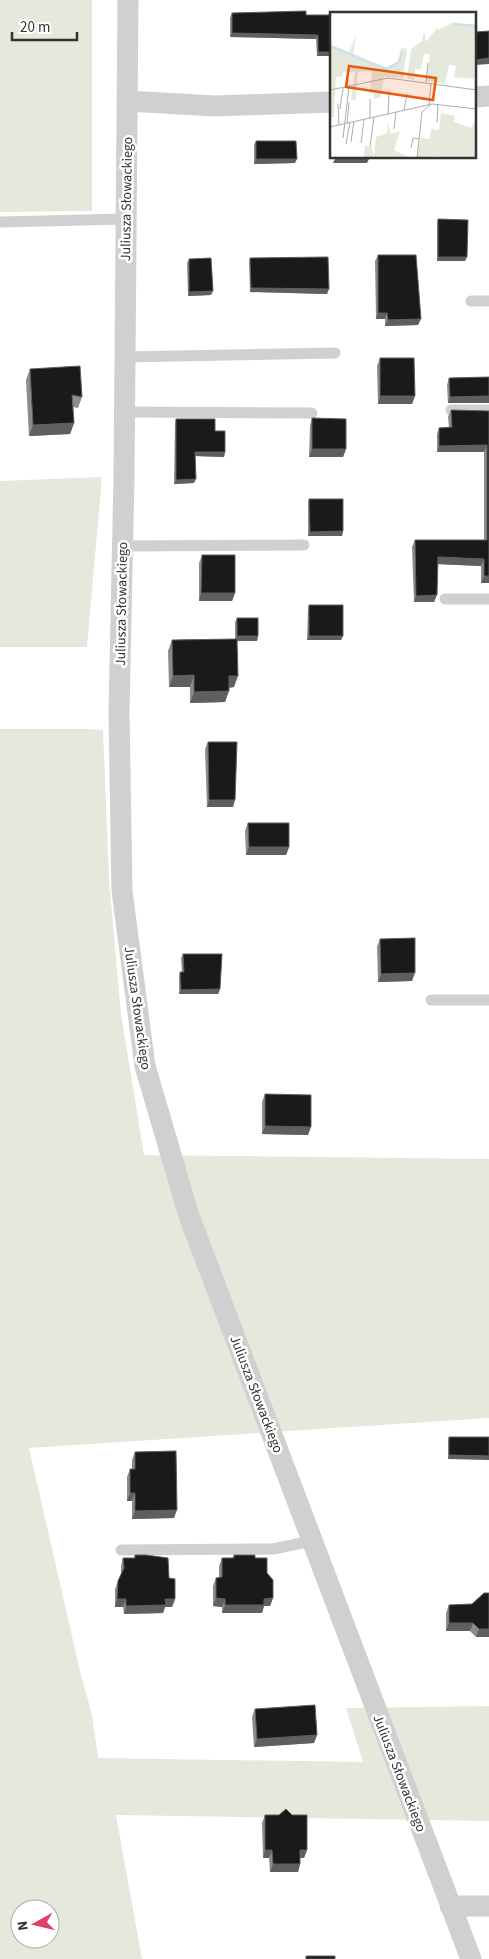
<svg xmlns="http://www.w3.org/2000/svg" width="489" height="1959" font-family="'Source Sans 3',sans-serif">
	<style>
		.grass { fill: #e5e9dc; fill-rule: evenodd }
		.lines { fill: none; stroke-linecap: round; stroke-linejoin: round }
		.lane { stroke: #d0d0d0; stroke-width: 11 }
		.street { stroke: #d0d0d0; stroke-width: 21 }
		.wall { fill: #8c8c8c }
		.shaded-wall { fill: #5f5f5f }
		.building { fill: #1a1a1a; stroke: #5f5f5f }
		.labels { text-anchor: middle; stroke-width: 5; stroke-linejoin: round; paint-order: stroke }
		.street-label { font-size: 14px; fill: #333; stroke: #fff }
		.inset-river { fill: none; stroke: #cae3e8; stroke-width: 2.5 }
		.inset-road { fill: none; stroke: #adadad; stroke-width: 1 }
		.view { fill: #e8590c; fill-opacity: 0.15; stroke: #e8590c; stroke-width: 2.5 }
		.inset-edge { fill: none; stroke: #333; stroke-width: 2.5 }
	</style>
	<rect width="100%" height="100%" fill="#fff"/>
	<path class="grass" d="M0 0H92V211L0 212Z
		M102 477 87 647H0V481Z
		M0 729H88L103 730 109 879 121 1014 144 1155 489 1159V1418L29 1448 80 1671 92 1715 98 1758 363 1762 346 1708 489 1706V1821L116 1815 142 1959H0ZM20 1909H50V1939H20Z"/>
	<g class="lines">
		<path class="lane" d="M0 222 126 219
			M471 301H489
			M124 357 335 353
			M451 410H489
			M124 412 312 413
			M122 546 304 545
			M445 599H489
			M431 1000H489
			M121 1550 273 1549 312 1541"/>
		<path class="street" d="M128 0 124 477 119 712 122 891 145 1066 189 1216 471 1959
			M475 97 489 96
			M127 101 215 106 332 102
			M450 1906H489"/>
	</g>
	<path class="wall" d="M232 13 306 15 332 56H317L316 39 230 37V18Z
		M256 141 295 163 254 164V145Z
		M438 219 467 257 465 261H437V223Z
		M378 255 418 325 385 326V319H376L375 261Z
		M250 258 327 294 250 292 249 262Z
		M189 259 211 295 188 296 187 263Z
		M380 358 415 396 412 404H378L377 366Z
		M30 369 82 397 78 408 73 407 74 423 70 434 29 436 26 380Z
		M489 377V403H448L447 385 449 378Z
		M451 410 489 411V583H481V566L438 564 434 602H414L412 547 415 540H484V452H437V434L439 428 449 427 448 417Z
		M312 418 346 449 343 457H309L310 426Z
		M176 419 215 431 225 452 224 457 195 456 194 483 174 484 175 423Z
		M309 499 343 531 342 536H308V503Z
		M202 555 235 593 232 601H199V563Z
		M309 605 343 636 341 640H307L308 609Z
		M237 618 258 636 257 641H237L234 687 229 688 225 702 190 703V687H169L168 651 172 640 235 639V622Z
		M208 742 233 807H207L205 749Z
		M248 823 289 847 286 855H246L245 831Z
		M380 939 412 981 378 982 377 947Z
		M183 954 220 989 218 994H179V977L180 972H182L181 958Z
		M265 1094 308 1135 262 1134V1102Z
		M449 1437H489L448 1459V1441Z
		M135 1452 174 1518 132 1519V1501H127V1477L130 1469H132V1460Z
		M135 1555 169 1578 175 1599 172 1607H165L163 1613 124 1614 123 1607H115V1589L121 1574V1566L123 1558H134Z
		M234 1555 255 1558 267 1573 273 1598 270 1606H264L262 1613H222V1607L213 1606V1586L216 1578H219V1566L222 1558H232Z
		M489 1593V1637H476L470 1631H446V1613L449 1605 472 1604Z
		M255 1709 317 1735 314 1743 254 1747 252 1717Z
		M265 1815 307 1850 304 1858H300V1864L298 1872H270L269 1858H263L262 1823Z"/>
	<path class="shaded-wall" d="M232 33 318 35 316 39 230 37Z
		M318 52H332V56H317Z
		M489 58V64L475 65V60Z
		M256 159H297L295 163 254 164Z
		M335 159H369L367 163H333Z
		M438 257H467L465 261H437Z
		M251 288 329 289 327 294 250 292Z
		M213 291 211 295 188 296 189 292Z
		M378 313H387L385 319H376Z
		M421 319 418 325 385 326 388 320Z
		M380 396H415L412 404H378Z
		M489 396V403H448L450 397Z
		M74 423 70 434 29 436 33 425Z
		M487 445 484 452H437L439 446Z
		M312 449H346L343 457H309Z
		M195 452H225L224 457 194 456Z
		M196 479 194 483 174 484 176 480Z
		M343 531 342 536H308L310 532Z
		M438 557 484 559 481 566 435 564Z
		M484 576H489V583H481Z
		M201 593H235L232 601H199Z
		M437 595 434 602H414L416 596Z
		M237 636H258L257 641H235Z
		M309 636H343L341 640H307Z
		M194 675 190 687H169L173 676Z
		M229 676H238L234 687 225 688Z
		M229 691 225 702 190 703 194 692Z
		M209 800H235L233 807H207Z
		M249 847H289L286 855H246Z
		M415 973 412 981 378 982 381 974Z
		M220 989 218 994H179L181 990Z
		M265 1126 311 1127 308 1135 262 1134Z
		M449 1455 489 1456V1460L448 1459Z
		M130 1493H135L132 1501H127Z
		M177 1510 174 1518 132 1519 135 1511Z
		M216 1598 225 1599 222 1607 213 1606Z
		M273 1598 270 1606H264L262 1613H222L225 1605 264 1599Z
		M117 1599H126L123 1607H115Z
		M165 1599H175L172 1607H165L163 1613 124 1614 126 1606Z
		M449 1623H473L470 1631H446Z
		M479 1629H489V1637H476Z
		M317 1735 314 1743 254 1747 257 1739Z
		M265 1850H272L269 1858H263Z
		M300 1850H307L304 1858H297Z
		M273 1864H300L298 1872H270Z"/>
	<path class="building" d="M306 11V15H332V52H318V35L232 33V13Z
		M489 31V58L475 60V32Z
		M256 141H296L297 159H256Z
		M335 158H369V159H335Z
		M438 219 468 220 467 257H438Z
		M378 255H416L421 319 388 320 387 313H378Z
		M328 257 329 289 251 288 250 258Z
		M211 258 213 291 189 292V259Z
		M380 358H414L415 396H380Z
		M80 366 82 397 72 395 74 423 33 425 30 369Z
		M489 377V396L450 397 449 378Z
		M451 410 489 411V576H484V559L438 557 437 595 416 596 415 540H487V445L439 446V428L452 427Z
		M312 418 346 419V449H312Z
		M176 419H215V431H225V452H195L196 479 176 480Z
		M309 499H343V531L310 532Z
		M202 555H235V593H201Z
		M309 605H343V636H309Z
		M237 618H258V636H237Z
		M237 639 238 676H229V691L194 692V675L173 676 172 640Z
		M208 742H237L235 800H209Z
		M248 823H289V847H249Z
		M415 938V973L381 974 380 939Z
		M183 954H222L220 989 181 990 180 972H184Z
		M265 1094 311 1095V1127L265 1126Z
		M449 1437H489V1456L449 1455Z
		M176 1451 177 1510 135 1511V1493H130V1469H135V1452Z
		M135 1555H146L168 1558 169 1578 175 1579V1599H165L166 1605 126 1606V1599H117L118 1581 124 1568 123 1558H135Z
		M234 1555H255V1558H267V1573L273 1580V1598L264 1599V1605H225V1599L216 1598V1578L222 1577V1558H234Z
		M484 1593H489V1629H479L473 1623H449V1605L472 1604Z
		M315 1705 317 1735 257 1739 255 1709Z
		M286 1809 292 1815H307V1850H300V1864H273L272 1850H265V1815H279Z
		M306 1956H335V1959H306Z"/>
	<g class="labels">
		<g class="street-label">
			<text transform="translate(126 199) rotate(-89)" y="5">Juliusza Słowackiego</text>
			<text transform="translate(121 604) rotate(-89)" y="5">Juliusza Słowackiego</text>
			<text transform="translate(138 1008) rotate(82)" y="5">Juliusza Słowackiego</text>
			<text transform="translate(257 1394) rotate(69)" y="5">Juliusza Słowackiego</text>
			<text transform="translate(400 1773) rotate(69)" y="5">Juliusza Słowackiego</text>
		</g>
	</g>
	<g transform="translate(330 12)">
		<rect width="146" height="146" fill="#fff"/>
		<path d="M122 11 146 14 144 67 124 65 126 54 119 53 115 72 96 69 100 42H94L91 57H85L84 68 77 66 81 37 92 29 94 19 96 30 108 15V18ZM26 23 23 43 56 56 68 50 71 36 77 37 73 66 54 65 51 85 44 87V81H40L42 59 28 60 26 88H21L25 60H13L12 65H6L4 105H0V33L19 40ZM111 101 125 104 124 110 141 116 146 108V146H104L108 144 89 134 90 126 100 127 101 117 109 118ZM58 110 61 122 70 119 64 138 80 146H34L35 133 42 136 44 144 46 125 57 121Z" fill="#e5e9dc"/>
		<path d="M89 134 100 135 109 144 87 146Z" fill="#e5e9dc"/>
		<path class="inset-river" d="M123 12 147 14M0 34 56 57 69 50 72 40"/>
		<path class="inset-road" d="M96 70 98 51M0 78 58 66 147 78M40 87V106M8 92 9 113M10 97 13 76M74 98 77 82M58 102 59 79M17 111 19 90M107 111 108 92M0 115 102 92 147 97M64 117 66 100M13 126 19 74M21 130 24 109M31 131 34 107M16 132 20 110M40 135 44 105M81 136 83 126 89 127M87 146 92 100 99 94 101 71"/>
		<path class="view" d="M19 54 106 66 103 88 16 75Z"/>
		<rect width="146" height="146" class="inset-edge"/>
	</g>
	<g transform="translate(35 1924) rotate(262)"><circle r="24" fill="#ffffff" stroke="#adadad"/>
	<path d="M0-4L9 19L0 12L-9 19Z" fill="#df406c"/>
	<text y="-8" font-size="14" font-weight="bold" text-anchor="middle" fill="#333333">N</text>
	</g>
	<path d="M12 32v8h65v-8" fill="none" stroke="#333333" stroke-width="2.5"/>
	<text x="20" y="32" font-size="15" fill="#333333" stroke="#ffffff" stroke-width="4" paint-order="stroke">20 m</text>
</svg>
